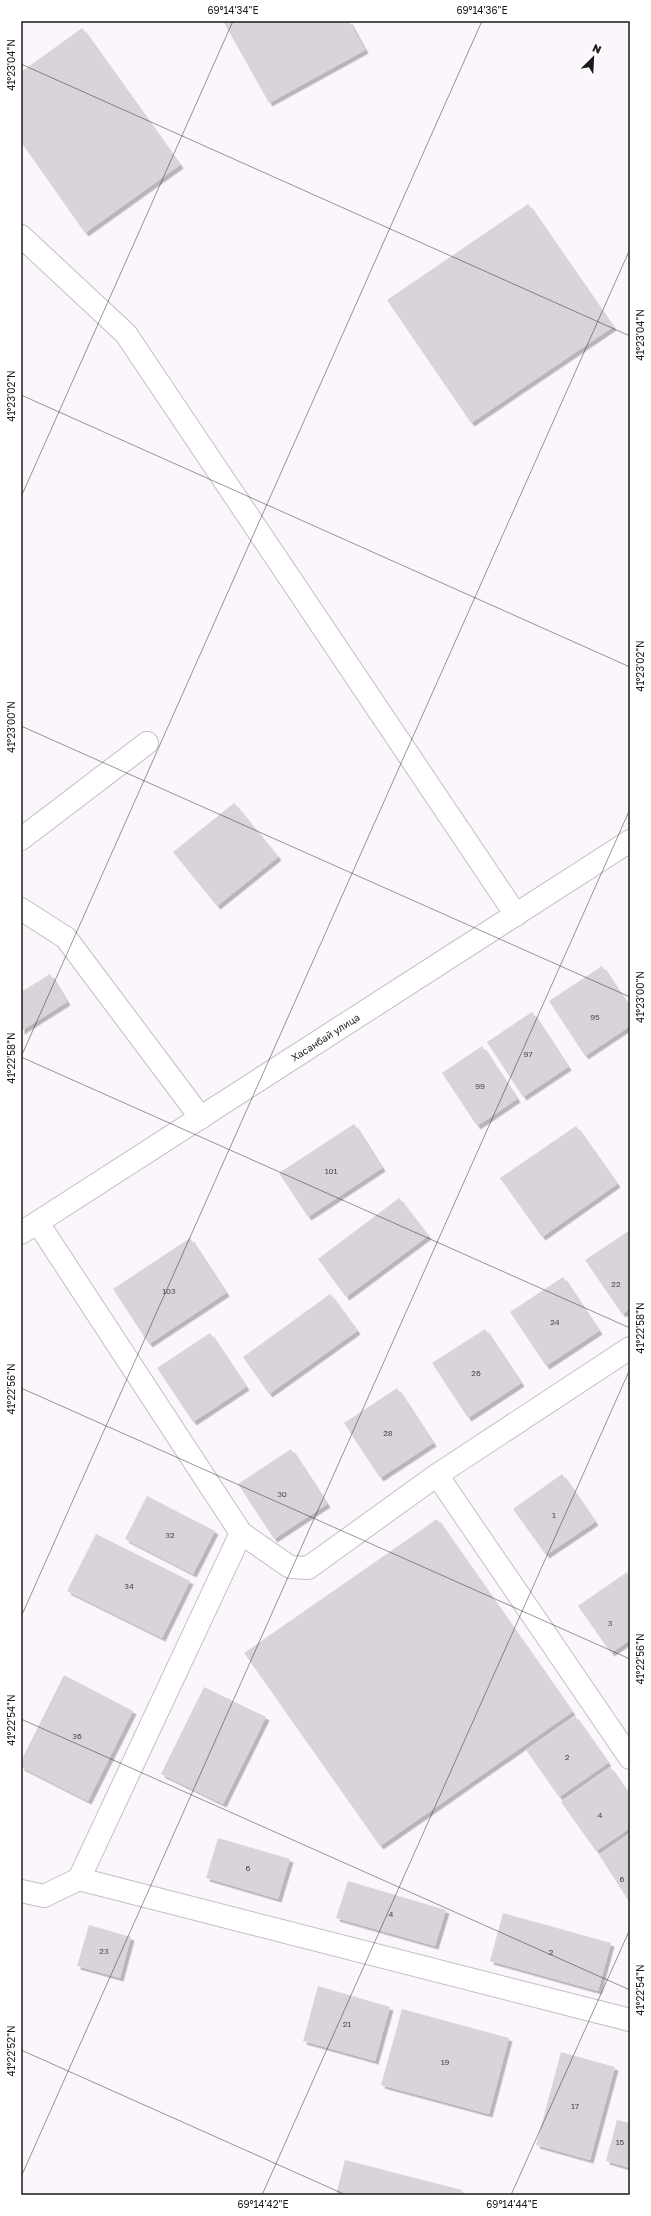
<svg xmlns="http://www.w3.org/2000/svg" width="651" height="2216" font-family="'Golos Text',sans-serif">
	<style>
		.building { fill: #d9d4d9; filter: url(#shadow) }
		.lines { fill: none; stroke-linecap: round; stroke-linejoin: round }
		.minor-casing { stroke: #c3bec3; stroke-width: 24 }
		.minor { stroke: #fff; stroke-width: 22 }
		.ticks { fill: none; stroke: #1b191a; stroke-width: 1; stroke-opacity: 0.45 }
		.labels { text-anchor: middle; stroke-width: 3; stroke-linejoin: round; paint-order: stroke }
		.number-label { font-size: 8px; fill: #4a484a }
		.street-label { font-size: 10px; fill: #1b191a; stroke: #fff }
		.neatline { fill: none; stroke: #1b191a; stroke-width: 1.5 }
		.ticks-label { font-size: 10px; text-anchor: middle; fill: #1b191a }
	</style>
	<defs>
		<filter id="shadow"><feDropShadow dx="3.5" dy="3.5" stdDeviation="0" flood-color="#0004"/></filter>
	</defs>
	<rect width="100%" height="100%" fill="#fbf6fb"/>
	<path class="building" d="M223 21H349L365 50 269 103Z
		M82 28 180 165 85 233 21 142V72Z
		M528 204 613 327 471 423 387 300Z
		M234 803 278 857 217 906 173 852Z
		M602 966 630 1008V1026L585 1056 549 1001Z
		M50 974 67 1002 21 1031V992Z
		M532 1012 568 1067 523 1097 487 1042Z
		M482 1046 517 1099 477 1126 442 1073Z
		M354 1124 382 1168 308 1217 279 1173Z
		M576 1126 617 1184 542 1237 500 1178Z
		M399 1198 428 1236 346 1297 318 1259Z
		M630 1230V1309L622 1314 585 1260Z
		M190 1238 226 1293 149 1344 113 1289Z
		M563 1277 599 1331 546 1366 510 1312Z
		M330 1294 357 1331 269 1394 243 1357Z
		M485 1329 521 1383 468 1418 432 1363Z
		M210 1333 246 1387 193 1422 157 1368Z
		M397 1388 433 1443 380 1478 344 1423Z
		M291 1449 327 1504 274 1539 238 1484Z
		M562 1474 595 1522 546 1555 513 1509Z
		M147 1496 215 1531 193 1574 125 1539Z
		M437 1519 572 1712 380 1846 244 1653Z
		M96 1534 190 1581 162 1638 67 1591Z
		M627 1572 630 1577V1640L611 1653 578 1606Z
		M64 1675 133 1711 88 1801 21 1767V1761Z
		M204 1687 266 1717 223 1804 161 1774Z
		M575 1716 608 1763 559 1797 526 1750Z
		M610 1767 630 1796V1828L596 1851 561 1802Z
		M630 1833V1903L599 1855Z
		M218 1838 290 1859 278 1899 206 1878Z
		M348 1881 446 1910 435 1946 336 1918Z
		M503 1913 611 1943 598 1991 490 1961Z
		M89 1925 131 1937 120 1978 77 1966Z
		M318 1986 390 2007 375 2061 303 2041Z
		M402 2009 509 2038 489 2114 381 2085Z
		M561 2052 615 2067 590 2160 536 2145Z
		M617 2120 630 2123V2168L606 2161Z
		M345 2160 462 2190 461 2195H336Z"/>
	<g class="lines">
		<defs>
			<g id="minor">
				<path d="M21 236 126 334 516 915"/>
				<path d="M21 839 147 743"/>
				<path d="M21 909 66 938 201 1118"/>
				<path d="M38 1223 241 1533 290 1567 308 1568 437 1475 630 1348"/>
				<path id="s1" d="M21 1233 630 841"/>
				<path d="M437 1475 630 1758"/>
				<path d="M241 1533 79 1879 630 2020"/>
				<path d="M21 1891 44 1896 79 1879"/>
			</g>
		</defs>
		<use href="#minor" class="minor-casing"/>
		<use href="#minor" class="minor"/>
	</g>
	<path class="ticks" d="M21 64 630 336M21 395 630 667M21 497 233 21M21 726 630 997M21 1057 482 21M21 1057 630 1328M21 1388 630 1659M21 1617 630 249M21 1719 630 1990M21 2050 346 2195M21 2177 630 809M262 2195 630 1369M511 2195 630 1929"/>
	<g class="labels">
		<g class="number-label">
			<text x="595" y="1020">95</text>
			<text x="528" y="1057">97</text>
			<text x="480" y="1089">99</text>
			<text x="331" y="1174">101</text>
			<text x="616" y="1287">22</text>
			<text x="169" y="1294">103</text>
			<text x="555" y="1325">24</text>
			<text x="476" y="1376">26</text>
			<text x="388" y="1436">28</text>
			<text x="282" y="1497">30</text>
			<text x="554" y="1518">1</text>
			<text x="170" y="1538">32</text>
			<text x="129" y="1589">34</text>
			<text x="610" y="1626">3</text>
			<text x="77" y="1739">36</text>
			<text x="567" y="1760">2</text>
			<text x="600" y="1818">4</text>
			<text x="248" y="1871">6</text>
			<text x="622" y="1882">6</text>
			<text x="391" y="1917">4</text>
			<text x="104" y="1954">23</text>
			<text x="551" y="1955">2</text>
			<text x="347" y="2027">21</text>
			<text x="445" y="2065">19</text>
			<text x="575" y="2109">17</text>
			<text x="620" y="2145">15</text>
		</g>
		<g class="street-label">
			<text dy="4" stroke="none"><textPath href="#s1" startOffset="362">Хасанбай улица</textPath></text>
		</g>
	</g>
	<rect width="651" height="2216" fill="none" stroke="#ffffff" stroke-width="44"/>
	<g transform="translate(593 58) rotate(24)" stroke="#ffffff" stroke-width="3" paint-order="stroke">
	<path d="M0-3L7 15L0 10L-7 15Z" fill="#1b191a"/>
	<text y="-6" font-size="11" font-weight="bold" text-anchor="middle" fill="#1b191a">N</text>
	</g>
	<rect x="22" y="22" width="607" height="2172" class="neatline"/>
	<g class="ticks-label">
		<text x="233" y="14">69°14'34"E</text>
		<text x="482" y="14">69°14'36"E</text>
		<text transform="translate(11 65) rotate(-90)" y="4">41°23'04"N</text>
		<text transform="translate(640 335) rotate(-90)" y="4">41°23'04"N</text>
		<text transform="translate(11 396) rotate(-90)" y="4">41°23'02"N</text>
		<text transform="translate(640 666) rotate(-90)" y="4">41°23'02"N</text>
		<text transform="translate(11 727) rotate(-90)" y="4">41°23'00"N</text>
		<text transform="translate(640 997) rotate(-90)" y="4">41°23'00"N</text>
		<text transform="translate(11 1058) rotate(-90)" y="4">41°22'58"N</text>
		<text transform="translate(640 1328) rotate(-90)" y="4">41°22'58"N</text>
		<text transform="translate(11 1389) rotate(-90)" y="4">41°22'56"N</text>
		<text transform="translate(640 1659) rotate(-90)" y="4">41°22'56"N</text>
		<text transform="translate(11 1720) rotate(-90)" y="4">41°22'54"N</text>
		<text transform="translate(640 1990) rotate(-90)" y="4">41°22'54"N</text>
		<text transform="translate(11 2051) rotate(-90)" y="4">41°22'52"N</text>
		<text x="263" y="2208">69°14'42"E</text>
		<text x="512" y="2208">69°14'44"E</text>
	</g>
</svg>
